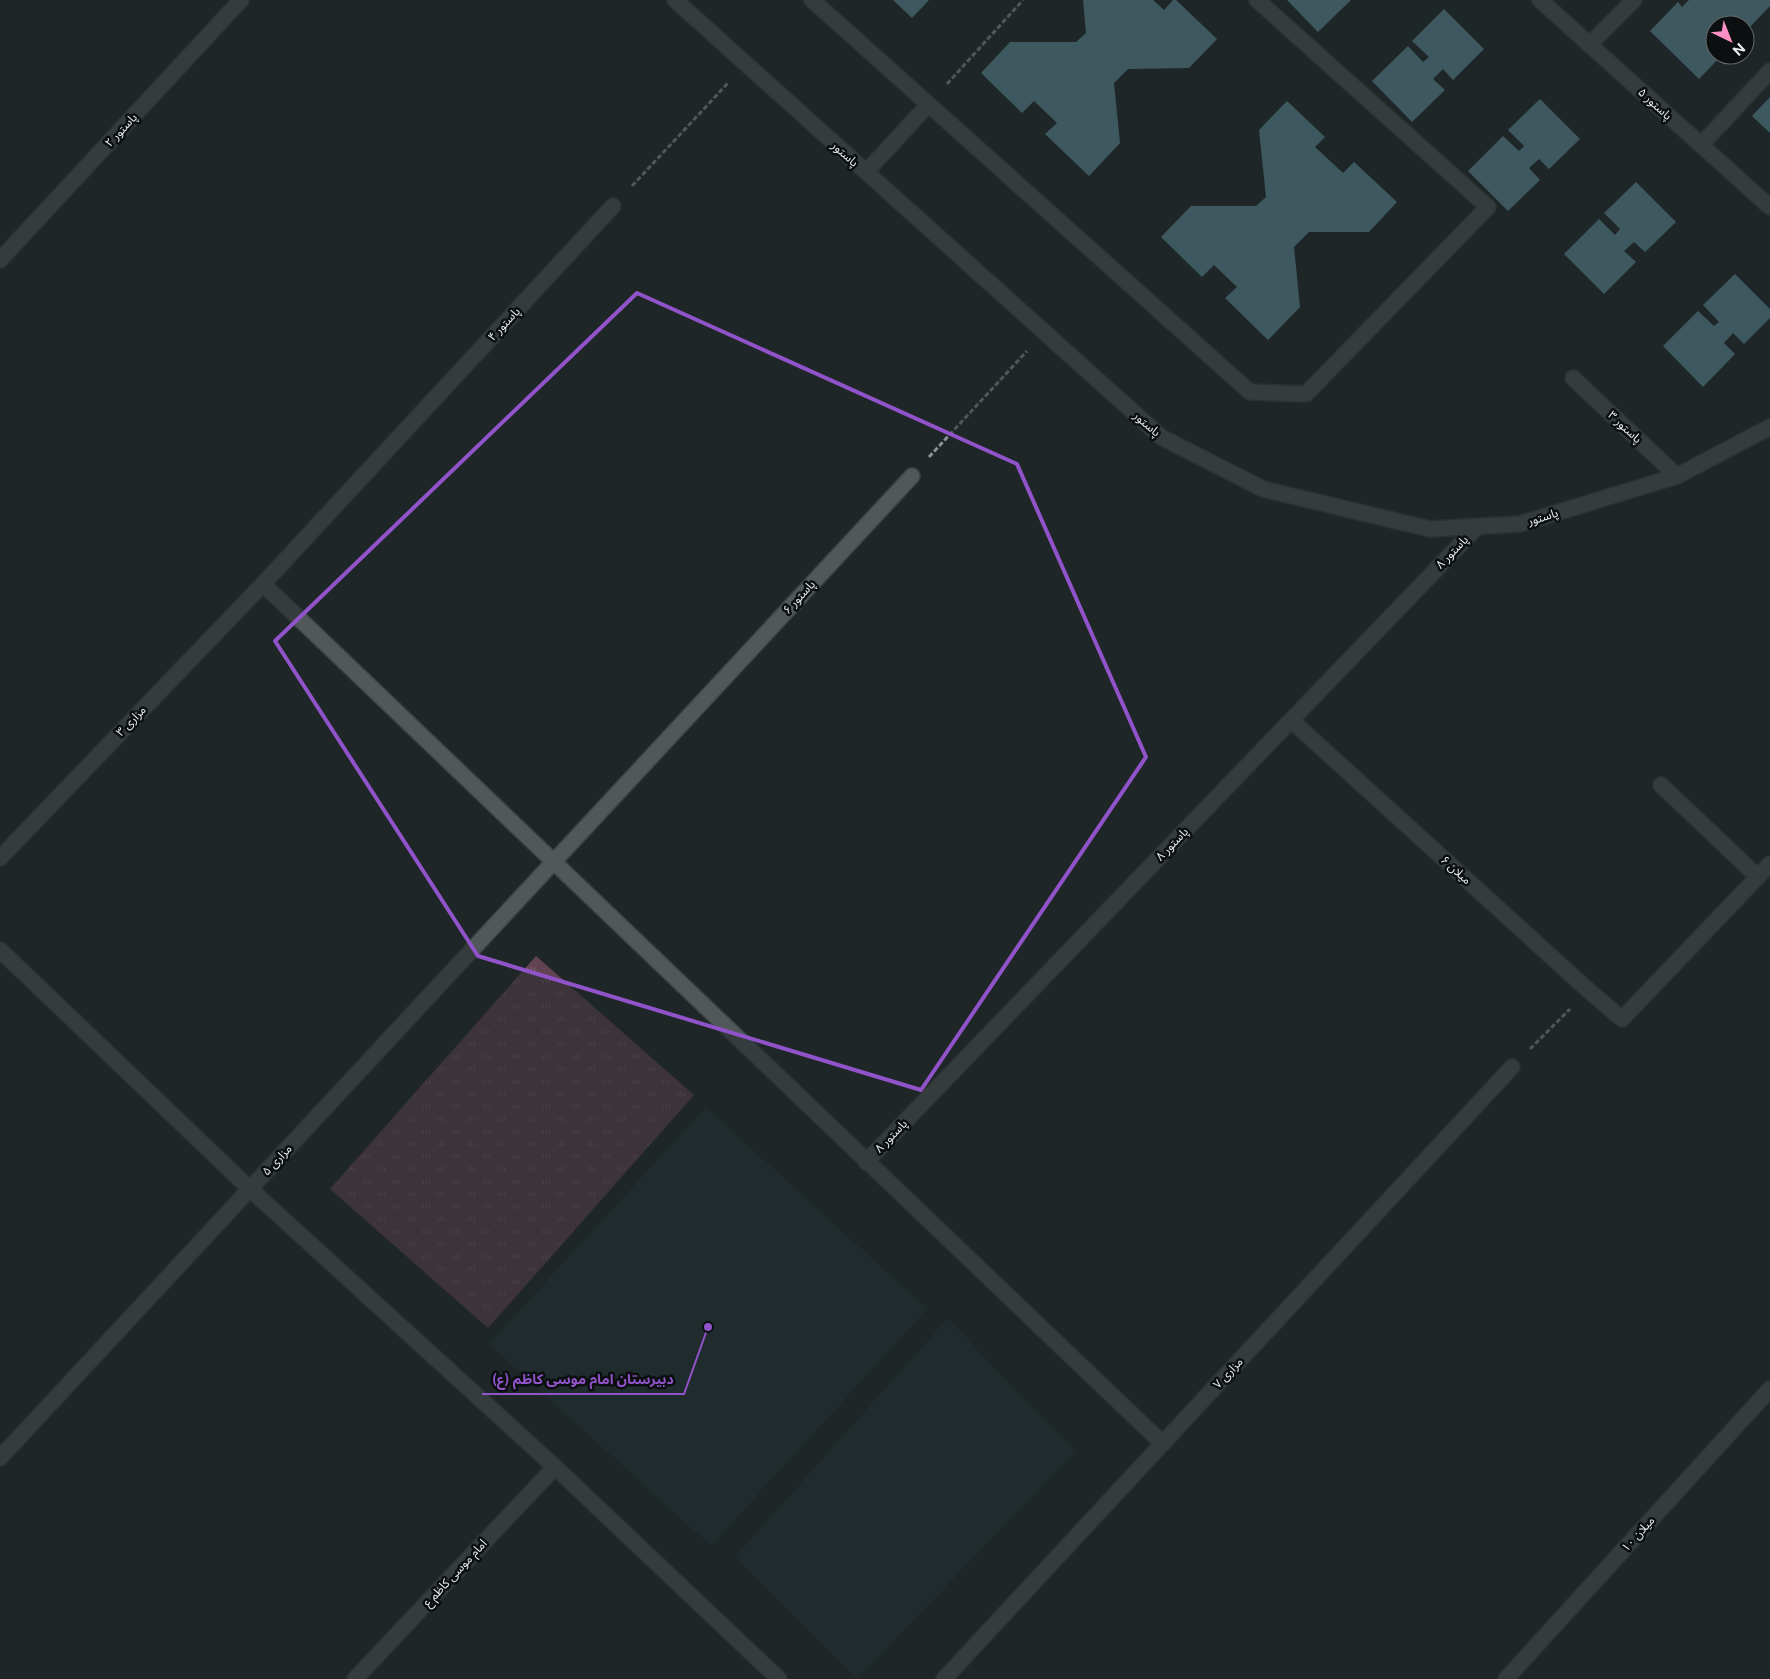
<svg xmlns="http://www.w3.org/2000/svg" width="1770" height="1679" font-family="'Public Sans','Noto Sans Arabic',sans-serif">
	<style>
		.built { fill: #223135 }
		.park { fill: url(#park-tufts) }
		.building { fill: #6296a2 }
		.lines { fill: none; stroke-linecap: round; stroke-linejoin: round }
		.minor-casing { stroke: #3a4042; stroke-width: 18 }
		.tertiary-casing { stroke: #3a4042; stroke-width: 18 }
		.path { stroke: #8d9394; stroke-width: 3; stroke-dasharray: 5 2.5; stroke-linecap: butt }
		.minor { stroke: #50585a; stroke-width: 15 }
		.tertiary { stroke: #50585a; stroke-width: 15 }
		.marked { fill: none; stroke: #9153c9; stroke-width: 4; stroke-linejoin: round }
		.labels { text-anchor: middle; stroke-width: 5; stroke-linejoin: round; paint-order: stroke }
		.street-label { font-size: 12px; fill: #e9eeef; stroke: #0b0f0f }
		.leader { fill: none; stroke: #9153c9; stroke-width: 2 }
		.callout-dot { fill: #9153c9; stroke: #0b0f0f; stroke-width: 2 }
		.callout-label { font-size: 14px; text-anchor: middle; font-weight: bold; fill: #9153c9; stroke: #0b0f0f; stroke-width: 5; stroke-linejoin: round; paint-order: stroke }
	</style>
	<defs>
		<pattern id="park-tufts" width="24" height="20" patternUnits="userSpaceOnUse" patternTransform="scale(1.25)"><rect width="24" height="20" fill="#624351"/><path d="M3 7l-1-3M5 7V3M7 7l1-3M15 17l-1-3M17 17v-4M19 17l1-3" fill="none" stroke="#785e6a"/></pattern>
	</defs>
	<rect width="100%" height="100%" fill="#1f2628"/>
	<path class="built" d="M706 1107 927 1309 711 1546 489 1344Z
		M948 1318 1004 1378 1076 1451 857 1679 735 1557Z"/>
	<path class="park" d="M536 956 694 1095 488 1328 330 1189Z"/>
	<path class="building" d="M893 0H929L912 18Z
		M1083 0H1153L1164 10 1173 0H1176L1217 39 1189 68 1128 69 1114 83 1120 143 1089 176 1045 134 1057 123 1034 101 1022 113 981 73 1010 42H1076L1086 33Z
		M1287 0H1351L1318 32Z
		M1689 0H1770V6L1745 32V25H1730L1728 23 1726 25H1715V55H1722L1699 79 1650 31 1678 2 1682 7Z
		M1444 9 1484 49 1453 80 1443 69 1433 79 1445 90 1412 122 1372 81 1408 46 1423 62 1429 57 1412 41Z
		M1770 97V133L1752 116Z
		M1540 99 1580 139 1549 169 1539 159 1529 168 1540 180 1508 211 1468 171 1503 136 1519 151 1524 146 1508 130Z
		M1287 101 1325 137 1315 147 1343 173 1354 162 1397 202 1369 232H1309L1294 247 1300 307 1268 340 1225 298 1237 287 1214 265 1202 277 1161 237 1191 206H1256L1266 197 1259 130Z
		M1636 182 1676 222 1645 252 1634 242 1624 251 1636 262 1604 294 1564 254 1599 219 1615 235 1620 229 1604 213Z
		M1735 274 1770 309V318L1744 344 1733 333 1724 343 1735 354 1703 387 1663 346 1698 311 1714 326 1719 322 1703 305Z"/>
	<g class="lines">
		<defs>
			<path id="minor" d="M812 0 1250 392 1306 394 1488 207 1257 0
				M1540 0 1770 207
				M1589 45 1634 0
				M1701 145 1770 71
				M866 172 928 105
				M0 260 241 0
				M1573 378 1677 476
				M263 584 1163 1444
				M1291 720 1588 990 1622 1019 1770 864
				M1661 785 1758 877
				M0 858 263 584 613 206
				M0 950 250 1189 555 1467 779 1679
				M866 1162 1477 527
				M0 1458 912 476
				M355 1679 555 1467
				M944 1679 1512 1067
				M1506 1679 1770 1389"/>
			<path id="tertiary" d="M675 0 1161 437 1263 489 1430 529 1520 524 1677 476 1770 427"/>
		</defs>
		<use href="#minor" class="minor-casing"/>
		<use href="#tertiary" class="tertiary-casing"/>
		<path class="path" d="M947 84 1023 0
			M632 186 728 83
			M929 457 1027 351
			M1530 1049 1570 1009"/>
		<use href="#minor" class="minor"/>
		<use href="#tertiary" class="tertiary"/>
	</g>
	<path d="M0 0H1770V1679H0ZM637 293 1017 464 1146 757 921 1090 478 956 275 641Z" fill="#1f2628" fill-opacity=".55" fill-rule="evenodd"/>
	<path class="marked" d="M637 293 1017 464 1146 757 921 1090 478 956 275 641Z"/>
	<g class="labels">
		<g class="street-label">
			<text transform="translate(1655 104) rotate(42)" y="4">پاستور ۵</text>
			<text transform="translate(121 130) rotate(-47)" y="4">پاستور ۲</text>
			<text transform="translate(845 154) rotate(42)" y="4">پاستور</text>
			<text transform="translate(504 324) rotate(-47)" y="4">پاستور ۴</text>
			<text transform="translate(1147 424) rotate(41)" y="4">پاستور</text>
			<text transform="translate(1625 427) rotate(43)" y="4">پاستور ۳</text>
			<text transform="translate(1543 517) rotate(-17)" y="4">پاستور</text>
			<text transform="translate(1452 552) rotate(-46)" y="4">پاستور ۸</text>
			<text transform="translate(799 597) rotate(-47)" y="4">پاستور ۶</text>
			<text transform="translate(131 721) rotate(-46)" y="4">مزاری ۳</text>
			<text transform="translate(1172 844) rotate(-46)" y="4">پاستور ۸</text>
			<text transform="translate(1456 870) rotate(42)" y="4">میلان ۶</text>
			<text transform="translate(891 1136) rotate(-46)" y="4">پاستور ۸</text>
			<text transform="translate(277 1160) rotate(-47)" y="4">مزاری ۵</text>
			<text transform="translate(1228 1373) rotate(-47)" y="4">مزاری ۷</text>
			<text transform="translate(1638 1534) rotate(-48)" y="4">میلان ۱۰</text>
			<text transform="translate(455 1573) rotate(-47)" y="4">امام موسی کاظم ع</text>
		</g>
	</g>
	<path class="leader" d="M708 1327L684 1394H482"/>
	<circle class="callout-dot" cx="708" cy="1327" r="5"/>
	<g class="callout-label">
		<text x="583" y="1384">دبیرستان امام موسی کاظم (ع)</text>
	</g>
	<g transform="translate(1730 40) rotate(137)"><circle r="24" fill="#0b0f0f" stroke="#646869"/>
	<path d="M0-4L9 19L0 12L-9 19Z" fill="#fc8fc3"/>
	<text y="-8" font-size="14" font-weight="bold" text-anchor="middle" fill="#e9eeef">N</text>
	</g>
</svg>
